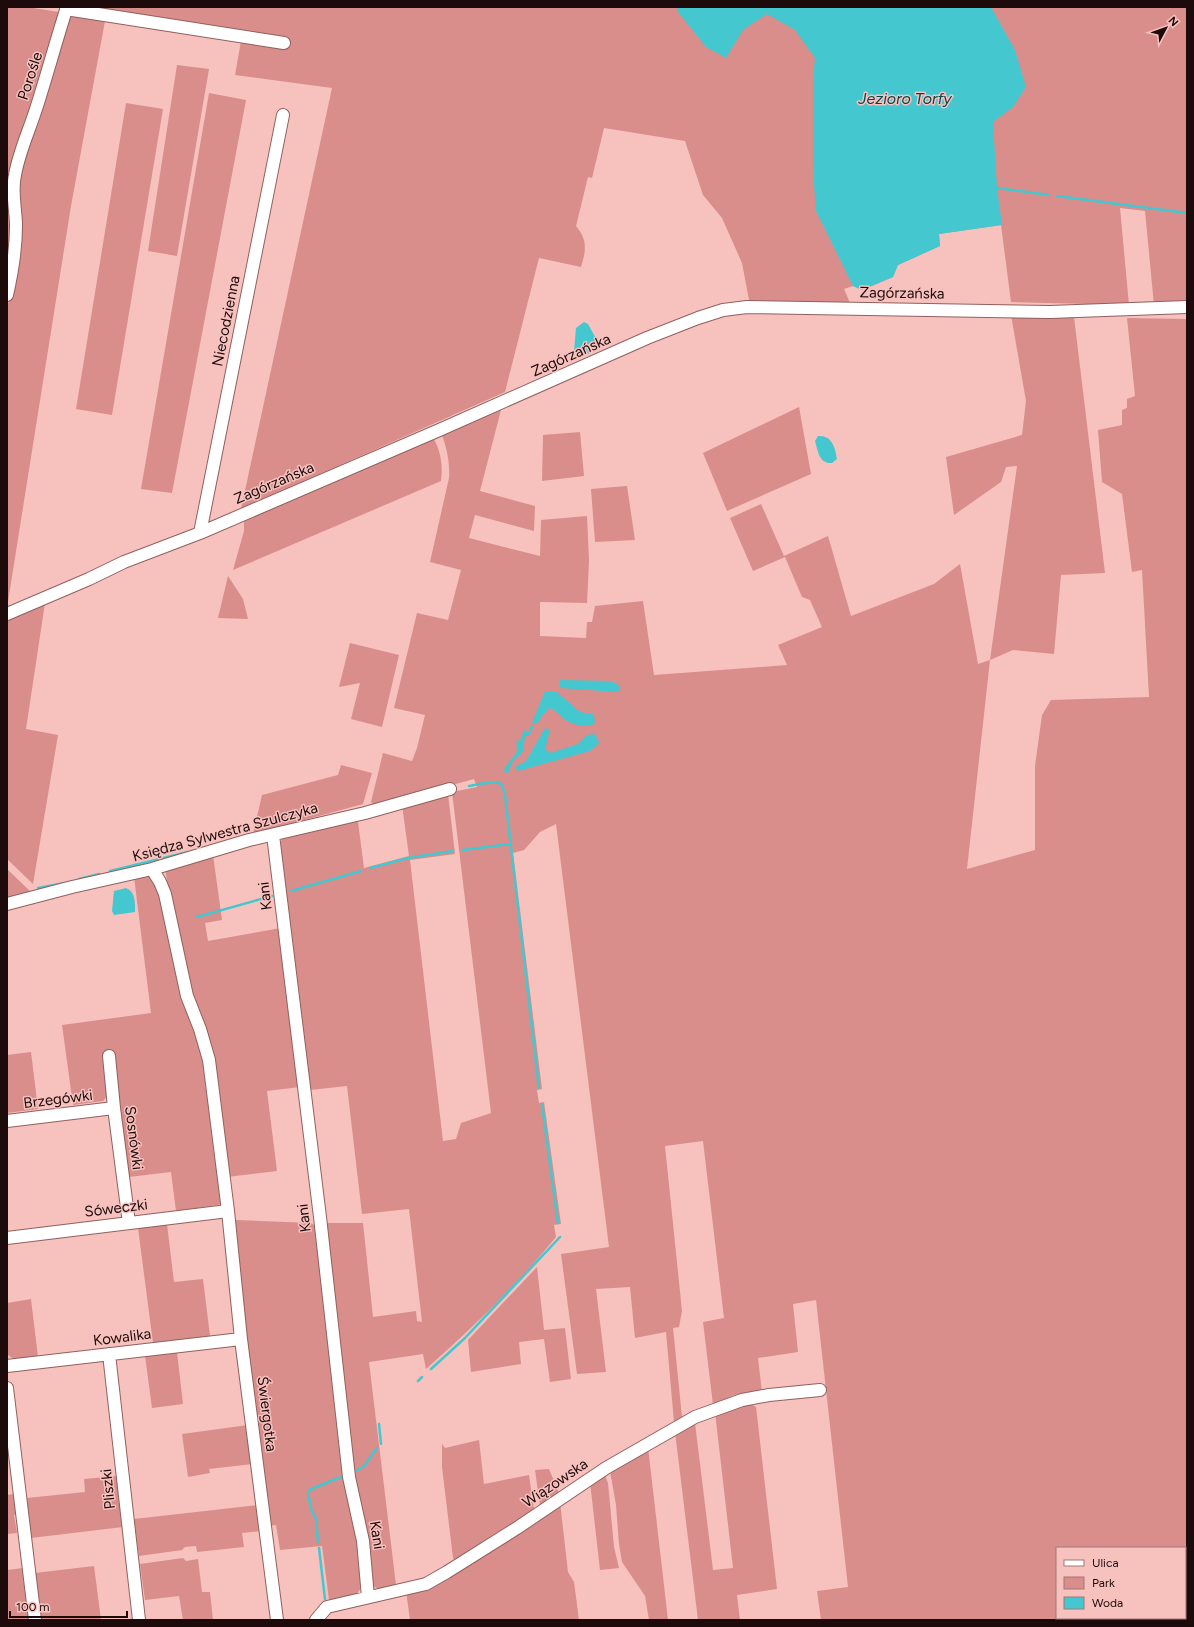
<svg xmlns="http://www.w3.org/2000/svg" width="1194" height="1627" font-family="Figtree,sans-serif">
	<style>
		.green { fill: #d98e8b; fill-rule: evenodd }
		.water { fill: #45c7d0 }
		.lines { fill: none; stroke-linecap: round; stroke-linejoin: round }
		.stream { stroke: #45c7d0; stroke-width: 2.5 }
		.minor-casing { stroke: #90605e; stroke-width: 14 }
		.minor { stroke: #fff; stroke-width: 12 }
		.labels { text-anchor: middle; stroke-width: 3; stroke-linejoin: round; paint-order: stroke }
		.street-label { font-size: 15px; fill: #1d0b0b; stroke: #f7c1be }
		.water-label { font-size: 16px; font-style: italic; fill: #084448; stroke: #f7c1be }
	</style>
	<rect width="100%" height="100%" fill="#f7c1be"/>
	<path class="green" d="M7 7H27L59 12 36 94 12 167 11 234 7 270Z
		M80 7H1187V306L1154 305 1145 211 1120 208 1129 305 1011 302 1001 225 939 234 940 246 898 265 893 277 862 290 853 286 844 289 850 303 750 305 742 263 722 218 703 195 685 141 604 128 592 178 588 177 576 226C588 241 586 250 581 267L539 258 505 392 241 509 332 88 235 75 241 41 105 21 71 206 7 608V308L17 268 18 182 69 14 105 21Z
		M177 65 209 69 177 256 148 251Z
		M209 93 246 100 172 493 141 489Z
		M126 103 163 109 112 415 76 409Z
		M1011 315 1074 317 1105 573 1061 575 1054 654 1013 650 990 660 967 869 1035 850V766L1042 715 1051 700 1149 697 1142 570 1132 572 1122 494 1102 482 1098 430 1122 425V410L1127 408V399L1135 396 1127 318 1187 319V1620H821L817 1591 848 1587 816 1300 793 1304 798 1352 758 1358 762 1392 734 1395 713 1405 703 1322 724 1318 703 1141 665 1146 682 1311 679 1327 673 1328 682 1417 674 1422 666 1332 635 1338 630 1287 596 1289 606 1372 577 1374 561 1254 609 1247 556 824 540 832 524 850 513 853 542 1089 537 1090 539 1103 544 1102 561 1224 554 1225 556 1237C517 1285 472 1328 426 1369L423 1354 369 1362 396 1585 379 1589 371 1585 354 1478 325 1227 327 1223H363L373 1317 416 1311 417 1321 422 1322 409 1209 362 1214 347 1086 310 1090 280 843 284 836 355 817 358 822 364 868 409 856 402 805 448 794 455 854 410 860 443 1141 456 1139 461 1123 491 1113 452 792 477 787 474 779 375 806 371 802 383 753 412 761 417 748 425 715 394 708 417 613 448 620 461 570 430 562 449 478C450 463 447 449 442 435L501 410 480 491 535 506 534 531 475 515 469 538 540 556 541 520 587 516 589 561 587 603 540 602V636L586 638 587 622H592L595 606 643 601 654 675 787 665 778 645 822 627 810 600 802 597 785 557 753 571 730 518 761 504 784 556 828 536 851 616 934 584 960 564 978 664 990 660 1017 466 1006 467 1001 482 954 515 946 457 1022 435 1026 401ZM1057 1548H1185V1618H1057Z
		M799 407 811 474 727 511 703 453Z
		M580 432 584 476 542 481 543 435Z
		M434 439C441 453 443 465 441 481L233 570 244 531V520Z
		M627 486 635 540 595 542 591 489Z
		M228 576 243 599 248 619 218 618Z
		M45 603 26 729 58 735 33 884 7 859V620Z
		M350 643 399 655 382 727 351 719 360 683 339 687Z
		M341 765 372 773 363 804 253 834 262 795 338 775Z
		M213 855 222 920 205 923 208 941 281 928 300 1087 267 1091 277 1171 227 1177 195 1010 168 887 165 868Z
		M7 869 31 892 7 901Z
		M146 875 150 876 157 884 202 1041 224 1204 176 1211 171 1172 129 1177 114 1053 102 1055 108 1095 103 1101 73 1105 62 1025 151 1013 134 877Z
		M31 1052 38 1109 7 1113V1055Z
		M236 1220 311 1223 315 1226 359 1549 362 1586 357 1594 329 1600 322 1546 280 1550 276 1525 268 1526 232 1223Z
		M167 1224 174 1282 203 1279 210 1336 153 1343 138 1228Z
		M537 1267 544 1330 565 1328 571 1379 550 1382 544 1339 519 1342 521 1364 471 1372 468 1340Z
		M31 1299 38 1357 15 1360 8 1355 7 1303Z
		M177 1352 183 1404 152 1408 145 1356Z
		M751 1404 756 1407 777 1589 737 1595 740 1620H698L675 1432 695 1423 713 1570 733 1568 715 1412 729 1407Z
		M248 1425 253 1464 209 1469 210 1473 188 1477 182 1434Z
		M479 1440 484 1484 529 1475 534 1510 456 1562 453 1558 442 1467V1444L445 1448Z
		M648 1447 668 1620H649L645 1596 622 1562 619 1544 616 1505 610 1471Z
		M549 1469 559 1493 540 1506 535 1470Z
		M604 1473 608 1483 614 1547 619 1568 600 1570 590 1482Z
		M117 1476 123 1527 31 1538 27 1498 85 1492 84 1479Z
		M14 1494 17 1515H14L17 1533 7 1534V1495Z
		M560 1502 568 1572 574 1582 579 1620H410L406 1591Z
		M258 1505 261 1531 242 1533 244 1547 197 1552 196 1546 185 1547 182 1550 139 1556 134 1519Z
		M183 1558 186 1561 198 1559 202 1592H210L213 1620H183L179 1596 145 1600 140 1564Z
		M94 1566 101 1620H41L35 1573Z
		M23 1568 29 1620H7V1570Z"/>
	<path class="water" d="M677 7H991L1015 50 1026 87 1013 107 993 122 997 188 1002 225 939 234 940 246 898 265 893 277 862 290 853 286 816 211 813 171V79L815 58 795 30 767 14 743 30 726 58 706 47 678 12Z
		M584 322 588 324 599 344 598 348 589 351V354L582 349 576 353 574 351 576 328Z
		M818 436C832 435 835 447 837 459L832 463C819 464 818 451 815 441Z
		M560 680 611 681 620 686V690L617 692 560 688Z
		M545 691 557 692 580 712 593 714 595 720 594 724C588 728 574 725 567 721 560 717 557 710 549 708L537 723 534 724 532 723Z
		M531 725 534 726 529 736H526C523 742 525 746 523 751 517 761 513 756 509 772L506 773 504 770C507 762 515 758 517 750 517 747 516 743 517 740L520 741 524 730 529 732Z
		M545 728 550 730 545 749 550 753 578 744 587 735 594 734 597 737 599 743 590 751 518 771 515 767 526 761Z
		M126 888C136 892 135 903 135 912L114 915 112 911 114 891Z"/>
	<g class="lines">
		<path class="stream" d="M997 188 1049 195
			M1057 196 1187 213
			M469 786C475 785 497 779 502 785 503 788 504 792 505 795L539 1088
			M463 850 510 844
			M370 868 408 858 453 851
			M110 871 188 852
			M79 879 99 874
			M38 888 65 883
			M291 891 361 871
			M197 917 272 896
			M542 1104 558 1223
			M431 1369 465 1338 560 1237
			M418 1381 422 1377
			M379 1424 381 1444
			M354 1472 364 1466 377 1448
			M318 1542 316 1519 311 1509 308 1493 311 1489 341 1477
			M319 1548 325 1599"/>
		<defs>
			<path id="minor" d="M66 9 284 43
				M7 295C12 273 16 249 16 226 16 209 11 192 15 175 19 152 29 131 36 109 47 75 56 41 67 7
				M200 533 283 115
				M7 614 89 579 124 562 200 533 437 431 647 338 698 318 723 310 747 307 1050 312 1187 307
				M273 835 320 1217 349 1477 363 1541 368 1597
				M152 869 160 882 165 894 187 996 200 1029 209 1060 228 1211 241 1339 277 1620
				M7 904 72 887 152 869 249 840 365 813 450 789
				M109 1056 114 1108 129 1223
				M7 1121 114 1108
				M7 1238 228 1211
				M109 1354 139 1620
				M7 1366 241 1339
				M7 1388 35 1620
				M316 1620 327 1607 426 1584 447 1572 517 1528 606 1468 695 1417 742 1400 769 1395 820 1390"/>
		</defs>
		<use href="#minor" class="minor-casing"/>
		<use href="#minor" class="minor"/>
	</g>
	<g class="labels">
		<g class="street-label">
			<text transform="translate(30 76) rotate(-72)" y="5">Porośle</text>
			<text transform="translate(902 293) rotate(1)" y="5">Zagórzańska</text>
			<text transform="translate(226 321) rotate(-79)" y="5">Niecodzienna</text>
			<text transform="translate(571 355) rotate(-24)" y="5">Zagórzańska</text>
			<text transform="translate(274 483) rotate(-23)" y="5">Zagórzańska</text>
			<text transform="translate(225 832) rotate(-15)" y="5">Księdza Sylwestra Szulczyka</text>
			<text transform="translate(265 896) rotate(-97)" y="5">Kani</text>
			<text transform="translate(58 1099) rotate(-7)" y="5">Brzegówki</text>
			<text transform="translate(134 1138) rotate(83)" y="5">Sosnówki</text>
			<text transform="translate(116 1208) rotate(-7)" y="5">Sóweczki</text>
			<text transform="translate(304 1218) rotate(-97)" y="5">Kani</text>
			<text transform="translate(122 1337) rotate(-7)" y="5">Kowalika</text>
			<text transform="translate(267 1414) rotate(83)" y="5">Świergotka</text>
			<text transform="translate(555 1483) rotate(-34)" y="5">Wiązowska</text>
			<text transform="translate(108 1489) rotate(-96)" y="5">Pliszki</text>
			<text transform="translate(377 1535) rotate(81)" y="5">Kani</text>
		</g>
		<g class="water-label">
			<text x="905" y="104">Jezioro Torfy</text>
		</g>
	</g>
	<rect width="1194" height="1627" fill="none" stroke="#1d0b0b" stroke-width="16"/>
	<rect x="1056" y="1547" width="130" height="72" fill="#f7c1be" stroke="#a07876"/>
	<rect x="1064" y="1560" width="20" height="6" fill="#ffffff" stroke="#a07876"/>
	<text x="1092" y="1567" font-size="12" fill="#1d0b0b">Ulica</text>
	<rect x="1064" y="1577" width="20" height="12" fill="#d98e8b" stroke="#a07876"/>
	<text x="1092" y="1587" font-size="12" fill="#1d0b0b">Park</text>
	<rect x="1064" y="1597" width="20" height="12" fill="#45c7d0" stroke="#a07876"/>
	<text x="1092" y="1607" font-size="12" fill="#1d0b0b">Woda</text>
	<g transform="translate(1166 28) rotate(49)" stroke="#f7c1be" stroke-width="3" paint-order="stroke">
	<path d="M0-3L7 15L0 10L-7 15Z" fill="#1d0b0b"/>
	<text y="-6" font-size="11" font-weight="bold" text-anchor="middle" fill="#1d0b0b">N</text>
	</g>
	<path d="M10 1611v6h117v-6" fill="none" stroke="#1d0b0b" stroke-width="2"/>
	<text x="16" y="1611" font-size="12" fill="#1d0b0b" stroke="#f7c1be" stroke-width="3" paint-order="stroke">100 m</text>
</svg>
